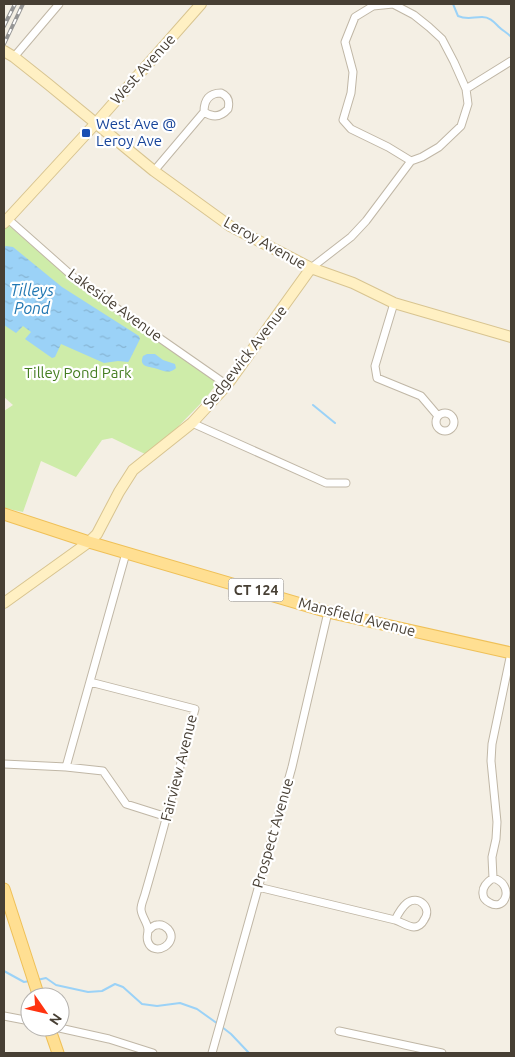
<svg xmlns="http://www.w3.org/2000/svg" width="515" height="1057" font-family="Ubuntu,sans-serif">
	<style>
		.green { fill: #ceeca9 }
		.water { fill: url(#water-ripples) }
		.lines { fill: none; stroke-linecap: round; stroke-linejoin: round }
		.stream { stroke: #9bd2f7; stroke-width: 2 }
		.street-casing { stroke: #c0b7a6; stroke-width: 9 }
		.secondary-casing { stroke: #d8c490; stroke-width: 12 }
		.primary-casing { stroke: #efc058; stroke-width: 13 }
		.street { stroke: #fff; stroke-width: 7 }
		.secondary { stroke: #fff0c3; stroke-width: 10 }
		.primary { stroke: #ffdf92; stroke-width: 11 }
		.rail-casing { stroke: #959595; stroke-width: 4 }
		.rail { stroke: #fff; stroke-width: 2; stroke-dasharray: 5.5; stroke-linecap: butt }
		.transit-dot { fill: #1a4fb4; stroke: #fff; stroke-width: 2 }
		.labels { text-anchor: middle; stroke-width: 4.5; stroke-linejoin: round; paint-order: stroke }
		.shield { fill: #fff; stroke: #7e7971; stroke-width: 1 }
		.shield-label { font-size: 14px; font-weight: bold; fill: #473f34 }
		.street-label { font-size: 15px; fill: #473f34; stroke: #fff }
		.transit-label { font-size: 15px; fill: #164399; stroke: #fff; text-anchor: start }
		.park-label { font-size: 15px; fill: #457e22; stroke: #fff }
		.water-label { font-size: 16px; font-style: italic; fill: #2278b3; stroke: #fff }
	</style>
	<defs>
		<pattern id="water-ripples" width="26" height="14" patternUnits="userSpaceOnUse" patternTransform="scale(1.25)"><rect width="26" height="14" fill="#9bd2f7"/><path d="M2 4q2-2 4 0t4 0M15 11q2-2 4 0t4 0" fill="none" stroke="#87b5d4"/></pattern>
	</defs>
	<rect width="100%" height="100%" fill="#f4efe4"/>
	<path class="green" d="M8 225 71 279 218 382 205 399 164 441 145 454 112 438 102 440 76 477 41 461 23 512 4 508V411L13 405 4 397V229Z"/>
	<path class="water" d="M6 246 13 247 62 287 139 336 140 339 129 361 128 362 118 361 104 363 61 344 55 357 52 358 25 339 31 332 23 326 16 333 4 325V247Z
		M147 354H155L163 360 175 364 176 368C169 375 162 370 154 368 151 367 145 367 143 364 141 361 142 359 143 356Z"/>
	<g class="lines">
		<path class="stream" d="M453 4 458 16C467 20 473 17 482 17 490 17 494 22 499 27 503 31 508 33 511 37
			M313 405 335 423
			M4 971 24 982 30 981
			M37 980 46 978 56 985 88 992 102 991 115 984 123 987 142 1004 157 1006 180 1003 197 1009 218 1024
			M222 1027 231 1034 249 1053"/>
		<defs>
			<path id="street" d="M14 57 59 4
				M466 89 511 61
				M154 171 204 112C204 100 209 93 221 93 228 96 230 101 228 109 221 117 213 118 204 112
				M8 219 79 282 227 385
				M311 268 351 237 366 221 411 161 422 157 439 147 461 126 468 104 466 89 454 62 442 39 429 27 414 15 393 4 373 6 355 17 345 42 353 72 351 93 343 120 351 129 388 147 411 161
				M394 303 375 366 377 378 421 396 438 416
				M436 422a9 9 0 1 1 18 0a9 9 0 1 1-18 0Z
				M192 423 326 483H346
				M90 682 195 709C179 771 163 832 145 894 144 898 141 904 141 909 141 916 148 923 148 930 148 935 146 937 148 942 154 958 180 943 168 929 165 926 161 924 157 925 153 925 151 928 148 931
				M4 764 66 767 103 771 126 804 167 817
				M66 767 126 553
				M493 878 492 857 496 839 497 822 491 761 492 744 511 653
				M493 878C515 884 506 912 490 903 486 901 483 898 483 894 482 887 487 882 493 878Z
				M258 887 395 920C398 914 402 907 407 903 418 894 433 908 424 920 422 924 418 927 414 927 409 927 401 922 395 920
				M4 1016 30 1021
				M55 1027 109 1039 153 1053
				M339 1031 442 1053
				M212 1053 292 767 328 612"/>
			<path id="secondary" d="M4 51 14 57 48 84 154 171 230 226 311 268 353 283 394 303 511 337
				M4 223 96 123 201 4
				M4 603 89 542 97 534 119 492 133 470 192 423 227 385 311 268"/>
			<path id="primary" d="M4 514 89 542 328 612 511 653
				M4 889 39 997
				M49 1027 58 1053"/>
		</defs>
		<use href="#street" class="street-casing"/>
		<use href="#secondary" class="secondary-casing"/>
		<use href="#primary" class="primary-casing"/>
		<use href="#street" class="street"/>
		<use href="#secondary" class="secondary"/>
		<use href="#primary" class="primary"/>
		<defs>
			<path id="rail" d="M4 26 15 4
				M4 44 23 4"/>
		</defs>
		<use href="#rail" class="rail-casing"/>
		<use href="#rail" class="rail"/>
	</g>
	<rect class="transit-dot" x="81" y="128" width="10" height="10" rx="2.5"/>
	<g class="labels">
		<rect class="shield" x="228.5" y="578.5" width="55" height="23" rx="4"/>
		<g class="shield-label">
			<text x="256" y="595">CT 124</text>
		</g>
		<g class="street-label">
			<text transform="translate(143 69) rotate(-48)" y="5">West Avenue</text>
			<text transform="translate(265 243) rotate(29)" y="5">Leroy Avenue</text>
			<text transform="translate(115 305) rotate(36)" y="5">Lakeside Avenue</text>
			<text transform="translate(245 357) rotate(-52)" y="5">Sedgewick Avenue</text>
			<text transform="translate(357 617) rotate(14)" y="5">Mansfield Avenue</text>
			<text transform="translate(179 768) rotate(-76)" y="5">Fairview Avenue</text>
			<text transform="translate(273 833) rotate(-74)" y="5">Prospect Avenue</text>
		</g>
		<g class="transit-label">
			<text x="96" y="129">West Ave @<tspan x="96" dy="17">Leroy Ave</tspan></text>
		</g>
		<g class="park-label">
			<text x="78" y="378">Tilley Pond Park</text>
		</g>
		<g class="water-label">
			<text x="32" y="296">Tilleys<tspan x="32" dy="18">Pond</tspan></text>
		</g>
	</g>
	<rect width="515" height="1057" fill="none" stroke="#473f34" stroke-width="10"/>
	<g transform="translate(45 1012) rotate(124)"><circle r="24" fill="#ffffff" stroke="#b5b2ae"/>
	<path d="M0-4L9 19L0 12L-9 19Z" fill="#ff3310"/>
	<text y="-8" font-size="14" font-weight="bold" text-anchor="middle" fill="#473f34">N</text>
	</g>
</svg>
